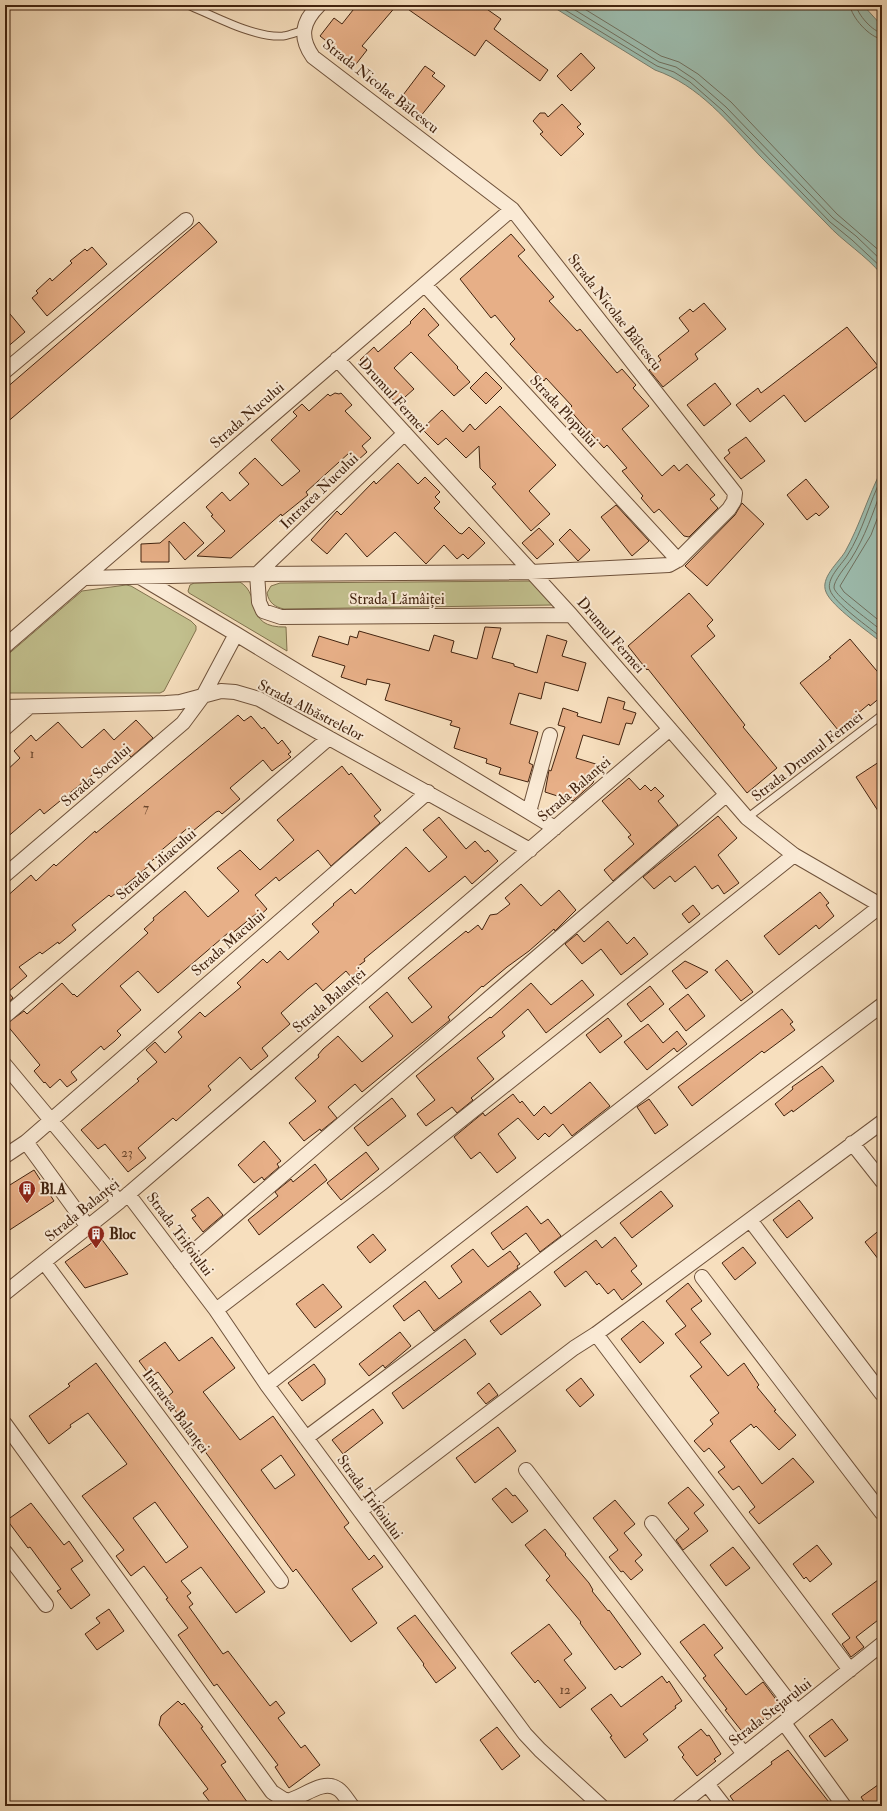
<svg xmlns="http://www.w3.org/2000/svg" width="887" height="1811" font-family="'IM FELL Double Pica',serif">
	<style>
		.green { fill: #c2c08e; stroke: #82724e }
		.water { fill: #9dbdaf; stroke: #797f6f }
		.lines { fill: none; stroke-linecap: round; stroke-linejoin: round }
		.shore { stroke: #70705f; stroke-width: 1 }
		.building { fill: #e7af87; stroke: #42230f; fill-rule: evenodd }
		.lane-casing { stroke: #6f523b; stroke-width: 9 }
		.street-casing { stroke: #6f523b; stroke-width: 16 }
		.lane { stroke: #faead5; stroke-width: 7 }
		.street { stroke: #faead5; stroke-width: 14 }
		.labels { text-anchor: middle; stroke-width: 4; stroke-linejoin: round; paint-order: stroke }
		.number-label { font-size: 13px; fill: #6b462d }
		.street-label { font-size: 15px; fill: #42230f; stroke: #faead5 }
		.poi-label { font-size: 15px; font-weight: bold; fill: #42230f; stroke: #faead5; text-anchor: start }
	</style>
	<rect width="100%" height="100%" fill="#f7dfbe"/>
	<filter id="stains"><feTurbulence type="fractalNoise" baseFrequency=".005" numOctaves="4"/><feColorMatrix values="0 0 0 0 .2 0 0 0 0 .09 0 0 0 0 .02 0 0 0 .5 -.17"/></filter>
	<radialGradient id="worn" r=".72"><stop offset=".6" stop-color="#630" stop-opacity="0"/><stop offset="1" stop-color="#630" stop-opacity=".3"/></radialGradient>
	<path class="green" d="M533 581 553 605 284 609C275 607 269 603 267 593L271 586 280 583Z
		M240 582C263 596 243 628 286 627L287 651 189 593 188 591 190 585 194 583Z
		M126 585 131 586 191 621 196 626V630L164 691 160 693H5V657L82 591Z"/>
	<path class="water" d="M550 5H863L882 26V275C866 255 843 242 826 223 804 201 782 178 760 156 729 123 699 85 655 70Z
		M882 469V643C868 631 832 607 826 592 820 578 838 563 845 552 860 525 868 496 882 469Z"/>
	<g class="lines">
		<path class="shore" d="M557 5 657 66 674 72 690 82 722 110 830 222 852 240 882 268
			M567 5 659 62 676 67 694 79 726 107 833 218 856 236 882 261
			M578 5 661 56 679 62 698 74 731 102 837 214 882 253
			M850 5C851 17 870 38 882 39
			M856 5C857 14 873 32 882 33
			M882 477C869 503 863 531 847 556 841 565 826 579 830 590 834 603 870 628 882 638
			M882 488C873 513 865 537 851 559 847 565 833 581 834 588 836 597 873 623 882 631
			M882 506 871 535 840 586 844 592 882 623"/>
	</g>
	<path class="building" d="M357 5H397L362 46 367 50 353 68 338 57 341 53 320 36 334 18 342 24Z
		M402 5H481L501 19 494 29 548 70 540 81 486 40 475 56Z
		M581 53 595 68 571 91 557 76Z
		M425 66 435 73 432 76 445 86 420 117 414 112 411 114 397 103Z
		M562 104 581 124 577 127 584 134 561 156 540 134 543 132 533 121 540 113H545L548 117Z
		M199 222 217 242 5 424V389Z
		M511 234 525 250 518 256 554 297 549 301 577 331 580 329 617 373 622 369 636 385 633 388 649 406 622 429 662 476 674 465 679 471 687 464 715 495 710 499 718 508 689 537 684 536 659 509 654 513 641 498 643 496 622 471 627 468 607 445 604 448 582 424 569 409 572 406 546 378 544 381 510 344 515 339 495 315 491 318 460 279Z
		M92 247 107 264 47 316 32 298 38 293 36 291 50 278 52 281 72 263 70 261 85 249 87 251Z
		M704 303 726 329 695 354 698 359 663 387 649 370 661 360 658 356 689 331 679 318 690 309 693 312Z
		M5 308 25 332 5 349Z
		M424 308 439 325 428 335 458 367 457 368 470 382 454 396 411 352 394 368 414 389 397 404 383 389 385 387 360 360 374 347 378 352 411 323 410 322Z
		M847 327 878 366 805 422 784 395 750 422 736 405 758 388 761 393Z
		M486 372 502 388 486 404 470 388Z
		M715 383 731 404 704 426 687 405Z
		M335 393 339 394 341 393 352 405 345 411 371 438 362 446 367 452 357 461 349 453 306 492 308 495 282 516 281 514 231 558 197 556 225 531 211 516 213 515 206 507 222 492 230 501 249 484 239 473 255 458 282 486 300 471 271 440 297 416 293 412 302 404 309 411 328 394 330 396Z
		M500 406 556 465 529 491 550 514 531 531 492 487 496 484 480 468 479 446 466 458 446 438 438 445 422 429 442 410 463 432 470 424 475 430Z
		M746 437 765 461 741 479 724 458 730 453 728 450Z
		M398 463 418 484 425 477 440 492 435 497 440 502 434 508 459 533 462 534 469 527 485 543 468 559 463 554 457 559 444 545 426 564 395 532 367 557 346 533 327 554 311 540 337 511 341 515 374 481 376 484Z
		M806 479 829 507 819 516 816 513 807 520 787 495Z
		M742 503 764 524 707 586 685 566 735 515Z
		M616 505 649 541 632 556 601 517Z
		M184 522 204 543 185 560 169 541V562H141V544L160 543Z
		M539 528 554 544 537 559 522 543Z
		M570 529 590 550 578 561 559 540Z
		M689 593 713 620 707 626 715 636 691 656 745 725 743 727 777 768 747 793 648 669 647 670 628 646Z
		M485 627 501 628 492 658 514 664V666L537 673 547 635 567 641 562 656 586 663 578 691 545 682 541 699 519 693 510 724 538 732 529 763 533 765 528 782 499 774 501 768 486 763 487 759 454 748 460 728 450 725 452 721 385 700 390 684 367 679 366 685 341 677 345 666 312 656 319 636 348 645 350 636 357 638 359 631 429 651 434 635 454 641 451 652 477 659Z
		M850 639 882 677V696L870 706 869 704 838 730 800 683 831 658 829 657Z
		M608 697 625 702 623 709 636 713 632 724 626 723 619 745 583 735 576 758 599 765 593 783 573 801 545 792 549 770 551 771 565 727 558 725 563 708 578 713 577 716 601 723Z
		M238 715 244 721 251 716 262 729 264 727 278 744 282 740 291 752 288 754 291 757 272 771 263 760 230 788 240 799 222 814 219 811 216 812 193 831 190 826 157 854 158 856 149 863 150 865 111 897 109 895 72 925 76 930 59 944 58 942 42 954 40 952 19 967 27 976 8 992 13 998 5 1005V898L31 875 36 881 54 864 56 866 95 831 96 833Z
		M136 720 153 738 131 757 124 749 44 814 40 809 5 839V772L20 758 14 751 31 735 36 741 58 722 82 748 104 729 114 740Z
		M882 760V817L856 777Z
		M342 766 349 775 351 773 381 810 374 816 380 823 331 866 318 850 279 881 276 877 255 895 267 909 258 917 256 914 230 935 228 933 158 993 138 971 120 986 141 1010 117 1031 121 1035 115 1041 104 1050 101 1046 71 1072 77 1080 67 1087 60 1079 50 1088 45 1082 44 1083 34 1071 40 1065 6 1024 24 1011 27 1014 62 983 73 995 74 994 77 997 148 933 144 929 154 920 153 918 185 891 208 917 239 891 217 868 240 850 260 870 294 840 277 820Z
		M629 778 640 790 645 785 651 791 655 787 664 796 658 801 678 825 613 881 604 870 634 844 628 837 631 835 602 801Z
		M718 816 737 838 718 855 739 883 724 894 718 885 712 889 695 866 675 882 670 876 654 889 643 877Z
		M439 817 466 849 475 841 485 852 488 850 498 861 472 884 465 876 364 959 365 961 357 967 360 970 351 977 346 971 323 991 316 983 308 989 281 1013 290 1024 262 1048 268 1056 251 1070 240 1057 208 1086 211 1090 176 1121 173 1118 138 1148 146 1158 128 1172 105 1144 98 1149 81 1130 139 1081 137 1079 157 1062 146 1050 155 1042 165 1053 182 1037 178 1032 200 1012 205 1017 241 987 237 983 263 959 267 963 280 951 288 960 319 932 312 924 334 905 333 904 351 889 355 894 406 847 429 872 447 857 423 830Z
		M521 884 541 906 559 890 576 910 555 931 554 929 529 951 507 967 483 987 482 986 448 1017 450 1020 362 1092 355 1084 328 1107 337 1118 321 1131 320 1129 304 1141 289 1123 316 1101 295 1078 319 1057 318 1055 323 1049 338 1036 362 1062 393 1036 369 1007 387 992 412 1023 432 1007 408 978 466 931 468 933 478 925 482 930 490 915 497 914 510 904 505 898Z
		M820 892 829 903 826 905 834 916 819 929 816 925 779 955 764 936Z
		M693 905 700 914 689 923 682 914Z
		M608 921 627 944 634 937 648 954 621 975 601 949 582 964 565 944 577 934 584 942Z
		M727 960 753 992 741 1001 715 970Z
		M685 961 708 972 686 989 672 971Z
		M582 980 594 995 546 1033 528 1009 502 1032 505 1036 477 1058 494 1079 471 1098 473 1100 457 1113 452 1107 426 1126 417 1114 435 1100 416 1076 490 1017 491 1018 531 983 551 1005Z
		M650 986 664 1004 641 1022 627 1004Z
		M688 994 705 1016 686 1031 669 1009Z
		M782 1009 793 1022 790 1024 795 1030 764 1053 762 1051 692 1106 678 1087Z
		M608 1018 622 1036 600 1053 586 1035Z
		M648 1024 663 1043 677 1031 687 1044 677 1052 674 1048 647 1070 624 1042Z
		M822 1066 834 1081 793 1112 792 1110 784 1116 775 1104 793 1089 792 1087Z
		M590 1082 610 1106 572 1136 563 1124 549 1137 545 1133 538 1140 518 1118 498 1134 516 1158 497 1173 480 1152 471 1159 454 1137 483 1113 485 1116 513 1094 520 1103 522 1101 534 1116 544 1106 551 1114Z
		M392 1098 406 1116 368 1146 354 1128Z
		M649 1099 668 1125 655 1134 637 1107Z
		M264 1141 281 1161 277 1164 279 1167 264 1180 262 1177 254 1183 238 1165Z
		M366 1152 379 1169 341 1200 327 1183Z
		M315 1164 327 1180 259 1235 248 1220 278 1196 275 1192 291 1179 293 1182Z
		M34 1170 54 1201 5 1233V1188Z
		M661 1191 673 1206 632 1238 620 1223Z
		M208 1197 223 1215 203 1232 192 1218 196 1216 191 1210Z
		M799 1200 813 1218 787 1238 773 1220Z
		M527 1206 541 1224 548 1219 561 1236 540 1252 526 1233 503 1250 491 1233Z
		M882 1228V1264L865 1242Z
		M373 1234 386 1250 370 1263 357 1247Z
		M100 1237 128 1274 85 1288 65 1262Z
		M615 1237 637 1266 631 1271 642 1284 622 1300 614 1289 608 1294 599 1283 597 1285 586 1271 565 1287 554 1272 596 1240 602 1248Z
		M743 1247 756 1263 735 1280 722 1263Z
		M473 1249 488 1267 510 1251 520 1264 517 1266 518 1268 434 1331 419 1310 404 1321 393 1306 425 1281 439 1299 462 1282 451 1266Z
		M688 1283 702 1301 691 1309 711 1334 700 1342 728 1376 744 1363 759 1385 757 1387 776 1410 774 1411 796 1435 779 1450 756 1426 754 1428 751 1424 730 1441 762 1484 793 1458 814 1482 759 1524 749 1512 755 1507 739 1486 733 1490 718 1472 725 1467 709 1448 704 1452 694 1441 713 1424 710 1420 719 1413 690 1376 702 1367 675 1334 686 1326 666 1301Z
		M323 1284 342 1307 315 1328 296 1304Z
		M530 1291 541 1305 501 1335 490 1321Z
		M643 1321 664 1343 640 1363 621 1339Z
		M400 1332 411 1346 385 1368 383 1365 369 1376 359 1364Z
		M212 1337 235 1368 203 1392 204 1393 240 1440 273 1416 349 1523 344 1527 369 1560 374 1555 383 1567 352 1589 377 1623 351 1642 296 1569 293 1572 166 1398 173 1392 158 1372 151 1377 139 1361 165 1342 179 1361ZM281 1455 295 1475 275 1489 261 1470Z
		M465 1339 476 1354 403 1409 392 1393Z
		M96 1363 265 1592 236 1613 201 1567 181 1581 191 1593 187 1596 193 1604 189 1607 223 1654 228 1651 270 1706 276 1701 285 1713 278 1718 301 1748 305 1745 320 1765 289 1788 275 1767 278 1765 217 1684 214 1686 178 1635 188 1628 166 1599 168 1598 144 1566 131 1576 116 1556 124 1550 82 1496 127 1464 88 1413 70 1425 71 1427 49 1444 29 1416 70 1386 68 1384ZM155 1502 188 1547 166 1563 133 1518Z
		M314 1364 325 1379V1384L302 1401 288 1383Z
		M581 1378 594 1395 580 1407 566 1390Z
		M489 1383 498 1395 486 1404 477 1393Z
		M373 1409 383 1423 343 1454 332 1440Z
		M498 1427 516 1451 475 1483 456 1458Z
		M688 1487 704 1505 694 1513 708 1531 683 1550 676 1540 689 1529 668 1503Z
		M506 1488 513 1496 515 1495 528 1511 512 1523 492 1499Z
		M615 1500 635 1524 624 1533 642 1555 635 1561 643 1570 631 1580 623 1571 621 1572 609 1557 618 1550 593 1518Z
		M31 1503 64 1545 69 1541 83 1561 71 1569 90 1595 71 1609 57 1591 61 1589 30 1547 28 1548 7 1520Z
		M545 1529 566 1554 565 1555 589 1583 593 1590 592 1591 608 1611 609 1610 641 1654 622 1668 620 1666 615 1670 606 1658 580 1623 581 1622 546 1580 550 1576 525 1545Z
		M817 1545 832 1564 810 1582 806 1577 804 1579 793 1564Z
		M733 1547 750 1568 726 1586 710 1565Z
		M882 1577V1617L856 1637 864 1647 851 1657 842 1644 850 1638 832 1614Z
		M109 1609 124 1631 97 1650 85 1634 100 1623 96 1618Z
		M415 1615 456 1668 436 1683 423 1665 424 1664 397 1628Z
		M549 1624 572 1654 564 1660 586 1688 560 1708 538 1680 535 1683 511 1653Z
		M704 1624 723 1648 714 1655 746 1695 763 1682 781 1706 744 1734 725 1710 727 1709 703 1678 706 1676 680 1642Z
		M662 1676 667 1683 669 1681 682 1701 675 1706 676 1708 643 1734 648 1740 625 1758 610 1737 612 1736 591 1709 611 1694 621 1707Z
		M178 1701 182 1705 184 1703 203 1727 201 1728 226 1762 221 1765 250 1806H213L203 1793 208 1789 159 1725 161 1716Z
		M832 1719 848 1740 825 1757 809 1736Z
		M497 1727 520 1756 502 1770 480 1740Z
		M701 1729 707 1736 709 1735 721 1754 714 1759 716 1761 697 1776 682 1757 684 1755 678 1747Z
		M788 1750 832 1806H737L730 1796 772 1764 771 1762Z
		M882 1782V1806H867L861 1797Z"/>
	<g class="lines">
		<defs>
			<path id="lane" d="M44 5H49
				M188 5C214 16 254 38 283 36 290 35 297 32 304 30
				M747 818 882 715"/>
			<path id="street" d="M425 285 678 560
				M337 359 571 615 747 818 794 855 882 906
				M5 371 186 220
				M405 433 257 574 259 602 263 611 281 617 571 615
				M140 577 236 634 555 828
				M85 578 257 574 531 572 669 565 678 560 729 509 734 501 735 493 512 209 313 57C299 37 302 22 319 5
				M5 646 512 209
				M5 707 166 703 180 702 221 691 235 692 259 699 530 850
				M5 728 29 707
				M529 812 550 735
				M5 875 183 723 203 696 236 634
				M5 1016 329 738
				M5 1065 119 1202
				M26 1142 88 1227
				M852 1143 882 1181
				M5 1156 26 1142 428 792
				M128 1194 216 1310 267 1385 525 1734 540 1750 601 1806
				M750 1220 882 1394
				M44 1262 281 1581
				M180 1263 726 795
				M702 1277 882 1513
				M5 1293 119 1202 670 729
				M216 1310 382 1183 794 855
				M596 1334 850 1670
				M267 1385 882 905
				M5 1424 272 1792 286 1801C302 1799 322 1778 338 1789 343 1792 348 1801 352 1806
				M306 1438 882 1005
				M526 1470 744 1754
				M360 1511 574 1348 596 1334 882 1122
				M652 1523 797 1712
				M5 1552 46 1605
				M784 1723 844 1806
				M707 1784 724 1806
				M679 1806 882 1644"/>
		</defs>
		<use href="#lane" class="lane-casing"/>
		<use href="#street" class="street-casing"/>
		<use href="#lane" class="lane"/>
		<use href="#street" class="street"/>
	</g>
	<defs>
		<symbol id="building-pin" viewBox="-11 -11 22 30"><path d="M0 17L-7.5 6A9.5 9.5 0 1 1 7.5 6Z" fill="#8f2418" stroke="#faead5"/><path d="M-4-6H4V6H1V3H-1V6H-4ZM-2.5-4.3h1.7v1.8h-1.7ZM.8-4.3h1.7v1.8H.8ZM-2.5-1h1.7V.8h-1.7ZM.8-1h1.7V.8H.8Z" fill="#fff"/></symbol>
	</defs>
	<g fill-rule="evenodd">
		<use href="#building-pin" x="17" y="1179" width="20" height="27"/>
		<use href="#building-pin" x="86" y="1224" width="20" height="27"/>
	</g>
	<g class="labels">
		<g class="number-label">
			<text x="32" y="758">1</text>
			<text x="146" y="812">7</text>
			<text x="127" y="1157">23</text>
			<text x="565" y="1694">12</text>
		</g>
		<g class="street-label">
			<text transform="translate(381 86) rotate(38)" y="5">Strada Nicolae Bălcescu</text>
			<text transform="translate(615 312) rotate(52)" y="5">Strada Nicolae Bălcescu</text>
			<text transform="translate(393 395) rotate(48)" y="5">Drumul Fermei</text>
			<text transform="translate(564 411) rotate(47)" y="5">Strada Plopului</text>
			<text transform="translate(247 415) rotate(-41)" y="5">Strada Nucului</text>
			<text transform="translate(319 491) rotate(-44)" y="5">Intrarea Nucului</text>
			<text x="397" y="604">Strada Lămâiței</text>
			<text transform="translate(611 635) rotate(49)" y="5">Drumul Fermei</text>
			<text transform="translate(311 710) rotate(27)" y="5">Strada Albăstrelelor</text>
			<text transform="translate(807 756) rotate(-38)" y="5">Strada Drumul Fermei</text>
			<text transform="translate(96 775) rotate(-41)" y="5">Strada Socului</text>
			<text transform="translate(574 789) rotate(-41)" y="5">Strada Balanței</text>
			<text transform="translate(156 864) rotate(-41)" y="5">Strada Liliacului</text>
			<text transform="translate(228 943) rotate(-41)" y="5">Strada Macului</text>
			<text transform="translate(329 1000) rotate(-41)" y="5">Strada Balanței</text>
			<text transform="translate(82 1210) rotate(-39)" y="5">Strada Balanței</text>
			<text transform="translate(180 1234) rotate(53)" y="5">Strada Trifoiului</text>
			<text transform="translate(176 1411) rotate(53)" y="5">Intrarea Balanței</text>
			<text transform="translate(370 1497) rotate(54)" y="5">Strada Trifoiului</text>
			<text transform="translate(770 1712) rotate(-38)" y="5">Strada Stejarului</text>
		</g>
		<g class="poi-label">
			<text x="40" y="1194">Bl.A</text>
			<text x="109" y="1239">Bloc</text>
		</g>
	</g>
	<rect width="887" height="1811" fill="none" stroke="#f7dfbe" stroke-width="20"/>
	<rect x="6" y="6" width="875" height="1799" fill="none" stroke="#42230f" stroke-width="2"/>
	<rect x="10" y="10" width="867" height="1791" fill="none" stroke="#42230f"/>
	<rect width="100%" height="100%" filter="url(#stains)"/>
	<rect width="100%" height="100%" fill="url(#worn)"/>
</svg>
